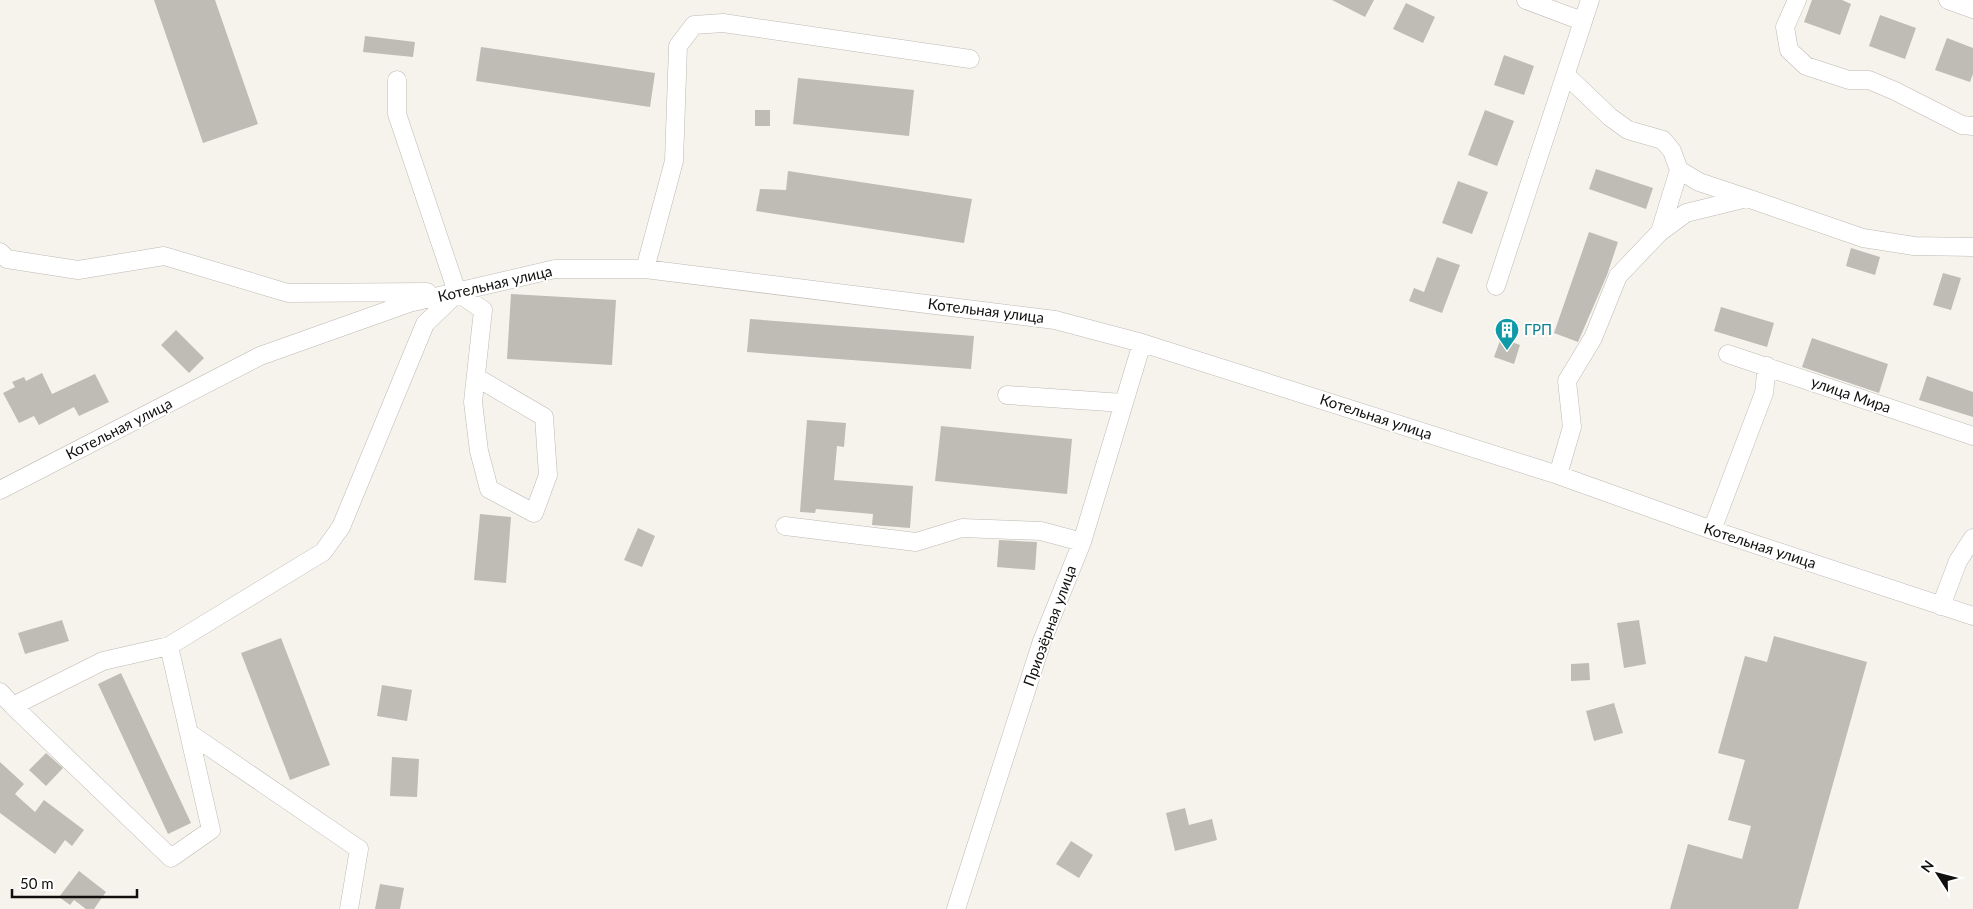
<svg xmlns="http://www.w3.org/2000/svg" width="1973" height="909" font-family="Lato,sans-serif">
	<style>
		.building { fill: #bfbbb5 }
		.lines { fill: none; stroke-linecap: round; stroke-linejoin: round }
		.minor-casing { stroke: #bdbab4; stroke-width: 19 }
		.minor { stroke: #fff; stroke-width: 18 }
		.labels { text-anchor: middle; stroke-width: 4; stroke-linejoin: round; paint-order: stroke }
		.street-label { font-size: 15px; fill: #11100e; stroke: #fff }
		.culture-label { font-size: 15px; fill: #0d838f; stroke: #fff; text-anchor: start }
	</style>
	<rect width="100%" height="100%" fill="#f6f3ed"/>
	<path class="building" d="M154 0H215L258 124 203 143Z
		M1332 0H1374L1365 17Z
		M1812 0H1842L1851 4 1840 35 1804 22Z
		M1406 3 1435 17 1423 43 1393 29Z
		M1880 15 1916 28 1905 59 1869 46Z
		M365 36 415 42 413 57 363 52Z
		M1947 38 1973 48V74L1970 82 1935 70Z
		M481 47 655 73 650 107 476 81Z
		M1504 55 1534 66 1524 95 1494 85Z
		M798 78 914 90 909 136 793 124Z
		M755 110H770V126H755Z
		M1485 110 1514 121 1497 166 1468 155Z
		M1596 169 1653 188 1646 209 1589 189Z
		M788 171 972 199 964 243 756 211 760 189 786 190Z
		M1458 181 1488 192 1472 234 1442 223Z
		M1589 232 1618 242 1607 275 1578 342 1554 333Z
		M1851 248 1880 257 1875 275 1846 266Z
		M1437 257 1460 265 1442 313 1409 301 1414 288 1424 292Z
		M1943 273 1961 278 1951 310 1933 305Z
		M511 294 616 300 612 365 507 359Z
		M1721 307 1774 323 1767 347 1714 331Z
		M750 319 974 336 971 369 747 352Z
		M176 330 204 358 189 373 161 345Z
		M1501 338 1520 345 1514 364 1494 357Z
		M1812 338 1888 364 1879 393 1802 367Z
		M42 373 52 394 95 374 109 402 79 416 74 407 39 425 34 416 19 423 3 393 15 387 12 382 24 377 26 381Z
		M1927 376 1973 392V417L1919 400Z
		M807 420 846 423 844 447 837 446 834 480 913 486 910 528 872 525 873 514 816 509 815 513 800 512Z
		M941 426 1072 439 1067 494 935 481Z
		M480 514 511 517 506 583 474 580Z
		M638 528 655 536 642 567 624 560Z
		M999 540 1037 542 1035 570 997 567Z
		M62 620 69 641 25 654 18 633Z
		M1639 620 1646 664 1624 668 1617 623Z
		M1774 636 1867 662 1798 909H1670L1688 844 1742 859 1751 826 1728 820 1745 760 1718 753 1745 656 1767 662Z
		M281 638 330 765 290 780 241 653Z
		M1589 663 1590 680 1571 681V664Z
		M121 673 191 823 168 834 98 684Z
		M382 685 412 690 407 721 377 716Z
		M1614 703 1623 733 1594 741 1586 711Z
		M46 753 63 768 46 786 29 770Z
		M392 757 419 759 417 797 390 796Z
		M0 762 24 784 15 794 35 812 44 800 84 830 72 846 65 840 55 854 0 813Z
		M1185 808 1189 825 1212 819 1217 840 1175 851 1166 813Z
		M1071 841 1093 855 1079 878 1056 864Z
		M79 871 106 892 94 909H86L74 900 70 905 59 897Z
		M380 884 404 888 400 909H375Z"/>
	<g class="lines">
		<defs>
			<path id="minor" d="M1526 0 1582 21
				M1797 0 1785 27 1789 50 1806 66 1849 80H1869L1895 91 1962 125 1973 126
				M1948 0 1973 9
				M1566 75 1610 117 1628 130 1663 140 1672 151 1679 170 1699 182 1747 198
				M397 80V114L457 292 483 310 473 402 479 451 489 489 534 513 548 475 544 417 476 377
				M1660 232 1679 170
				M0 252 7 259 78 270 164 256 288 293 427 292
				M645 269 674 161 678 46 694 25 723 23 970 59
				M1496 286 1590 0
				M1728 354 1973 436
				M1007 395 1123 403
				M1558 475 1572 427 1567 381 1593 338 1618 276 1660 232 1686 213 1747 198 1863 238 1914 246 1973 247
				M0 490 260 356 409 303 555 269H645L1055 320 1142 343 1558 475 1712 530 1973 616
				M785 526 916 542 962 528 1041 531 1082 542
				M1712 530 1764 393 1767 366
				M1941 606 1958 561 1973 538
				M0 692 13 706 103 661 169 646 323 552 341 527 425 324 457 293
				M13 706 171 858 211 830 169 646
				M189 733 359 849 349 909
				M956 909 1042 641 1082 542 1142 343"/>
		</defs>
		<use href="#minor" class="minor-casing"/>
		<use href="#minor" class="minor"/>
	</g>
	<defs>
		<symbol id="building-pin" viewBox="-11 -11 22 30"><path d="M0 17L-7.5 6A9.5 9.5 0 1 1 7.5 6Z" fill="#0f9aa8" stroke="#fff"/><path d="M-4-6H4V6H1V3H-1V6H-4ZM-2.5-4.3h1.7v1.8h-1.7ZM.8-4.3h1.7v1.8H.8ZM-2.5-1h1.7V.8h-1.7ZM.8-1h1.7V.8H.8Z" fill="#fff"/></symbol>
	</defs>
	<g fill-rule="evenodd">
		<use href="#building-pin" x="1493" y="316" width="28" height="38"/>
	</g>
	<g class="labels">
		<g class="street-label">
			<text transform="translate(495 284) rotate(-13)" y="5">Котельная улица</text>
			<text transform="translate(986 311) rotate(7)" y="5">Котельная улица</text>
			<text transform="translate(1851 395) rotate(19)" y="5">улица Мира</text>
			<text transform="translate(1376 417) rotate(18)" y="5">Котельная улица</text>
			<text transform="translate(119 429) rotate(-27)" y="5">Котельная улица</text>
			<text transform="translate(1760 546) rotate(18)" y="5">Котельная улица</text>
			<text transform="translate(1050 626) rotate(-70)" y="5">Приозёрная улица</text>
		</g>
		<g class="culture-label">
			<text x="1524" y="335">ГРП</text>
		</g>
	</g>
	<g transform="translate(1938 874) rotate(306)" stroke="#ffffff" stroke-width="4" paint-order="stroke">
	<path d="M0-4L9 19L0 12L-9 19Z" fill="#11100e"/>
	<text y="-8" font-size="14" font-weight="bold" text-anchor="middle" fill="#11100e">N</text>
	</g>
	<path d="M12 889v8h125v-8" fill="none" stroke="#11100e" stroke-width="2.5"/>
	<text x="20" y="889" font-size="15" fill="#11100e" stroke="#ffffff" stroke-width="4" paint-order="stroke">50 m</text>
</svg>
